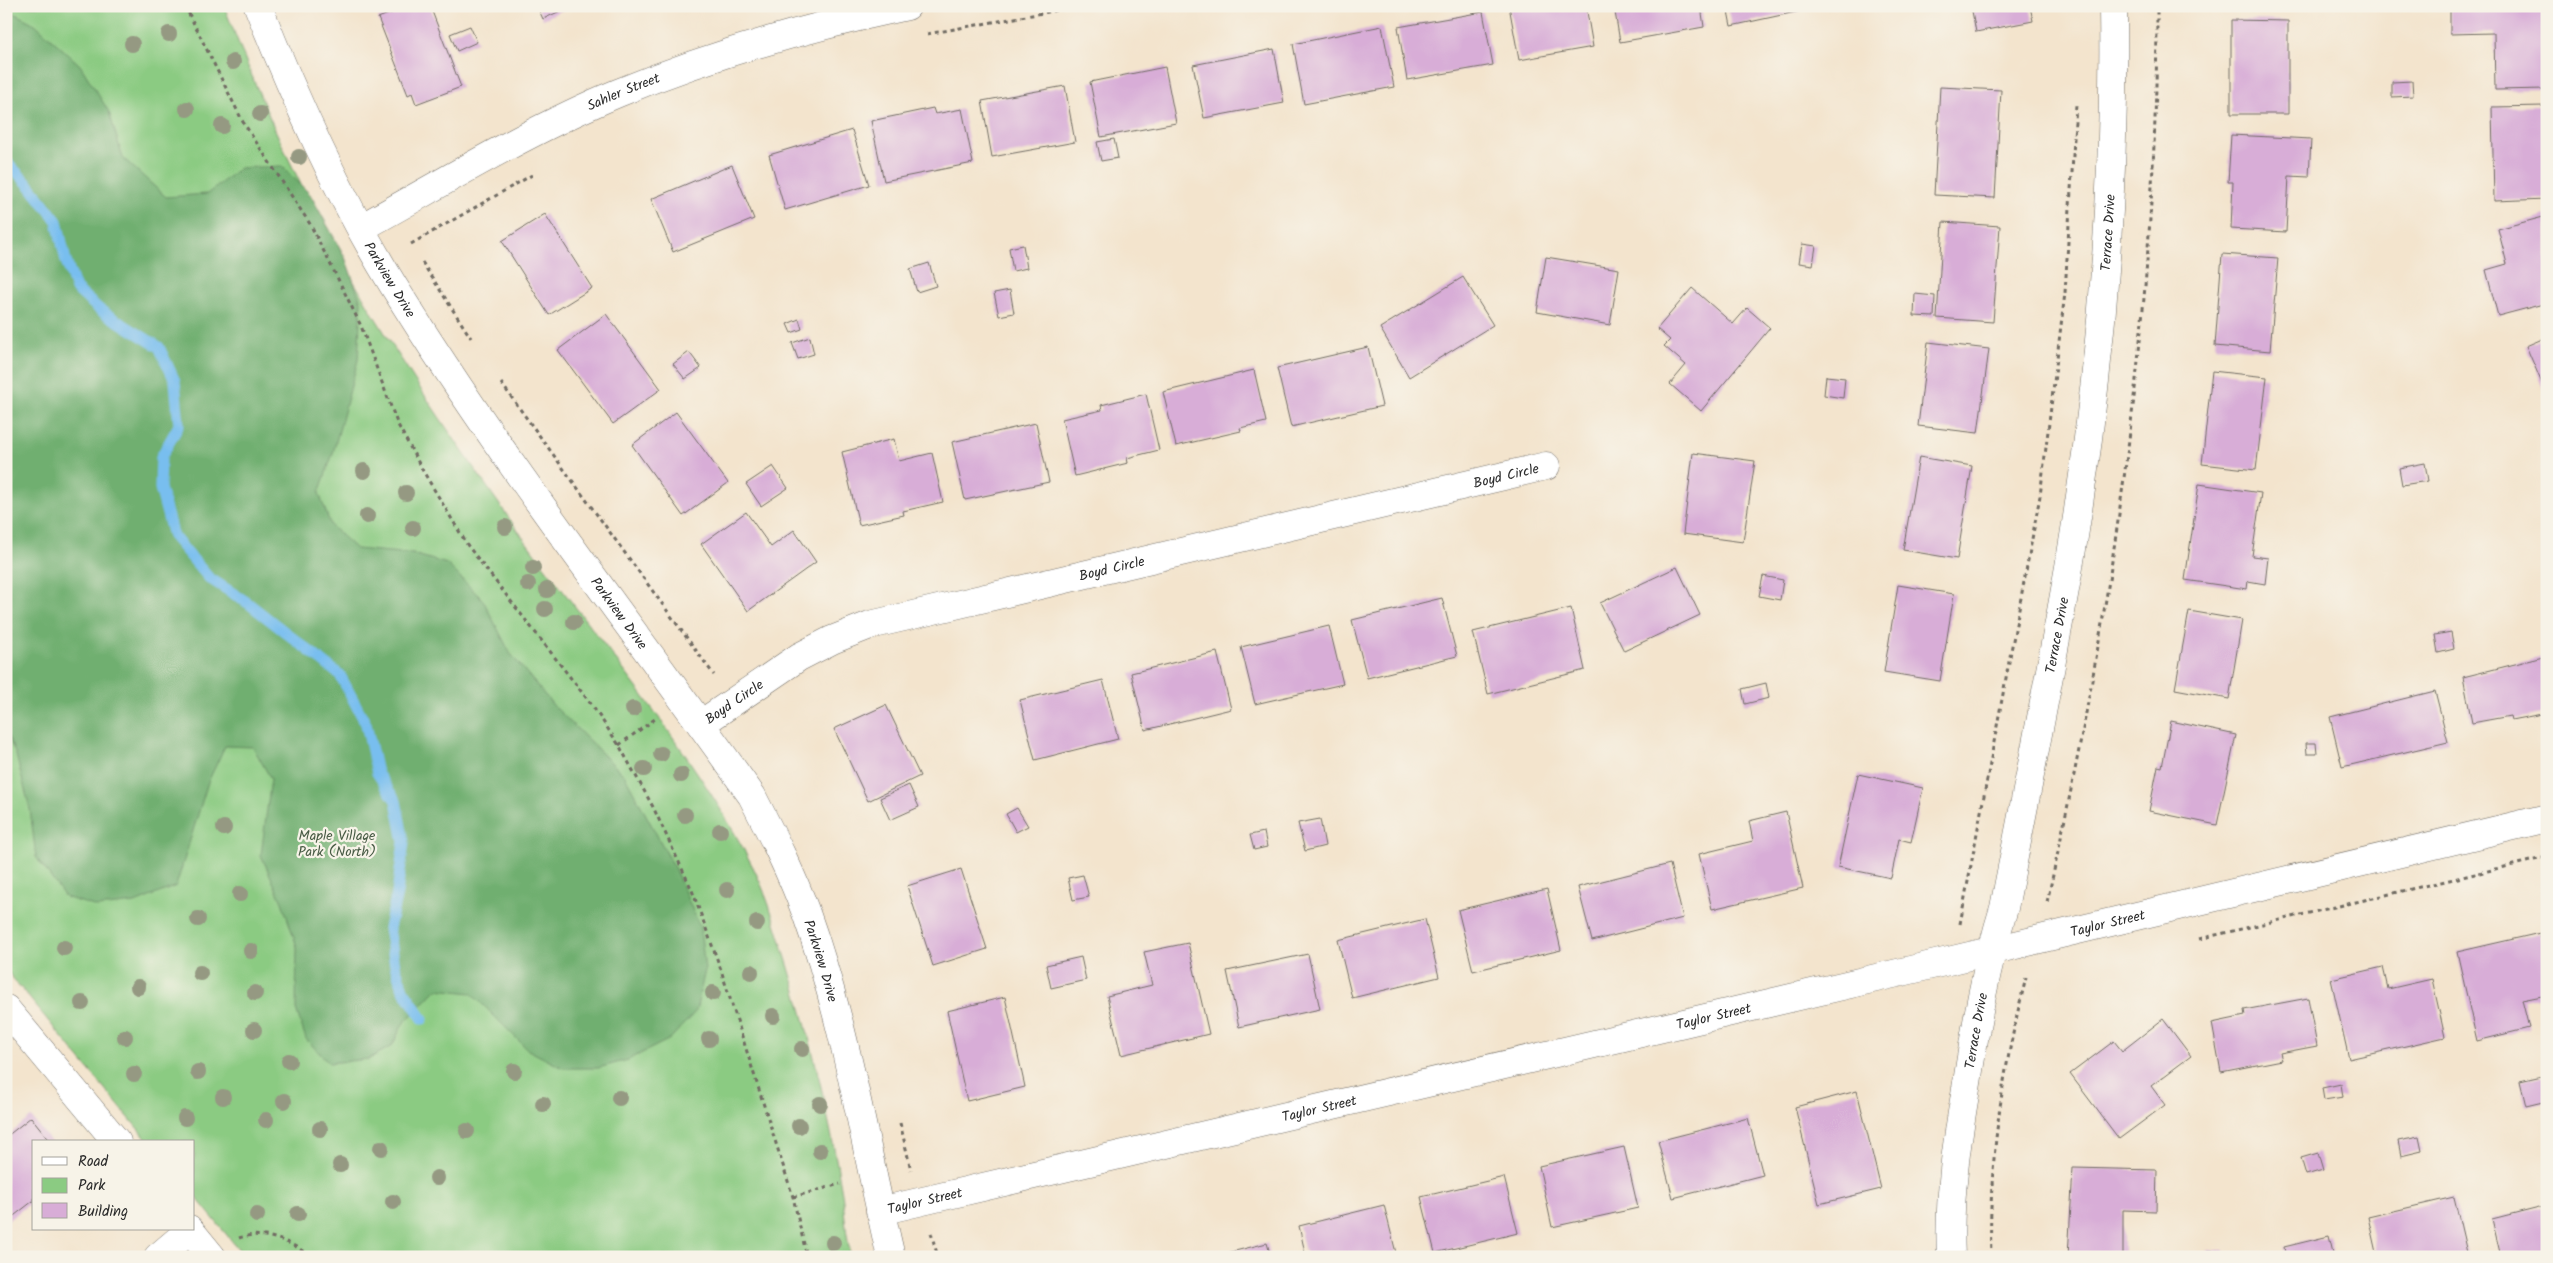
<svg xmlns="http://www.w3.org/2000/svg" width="2553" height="1263" font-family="Kalam,sans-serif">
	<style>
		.green { fill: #8bcb82; stroke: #5b7b56 }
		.forest { fill: #70af70; stroke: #4e6d4e }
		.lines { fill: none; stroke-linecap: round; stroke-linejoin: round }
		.stream { stroke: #78beef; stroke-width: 11 }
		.building { fill: #d8add7 }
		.minor-casing { stroke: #716c64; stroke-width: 29 }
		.path { stroke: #716c64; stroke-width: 3; stroke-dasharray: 4 4; stroke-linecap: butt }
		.minor { stroke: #fff; stroke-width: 28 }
		.tree { fill: #959982 }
		.labels { text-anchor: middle; stroke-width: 4.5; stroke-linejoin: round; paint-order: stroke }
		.street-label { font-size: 14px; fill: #2b2b2b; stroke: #f7f3e8 }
		.park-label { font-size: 14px; fill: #485b45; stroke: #f7f3e8 }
	</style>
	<rect width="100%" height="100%" fill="#f7f3e8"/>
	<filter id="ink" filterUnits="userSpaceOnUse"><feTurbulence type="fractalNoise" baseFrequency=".02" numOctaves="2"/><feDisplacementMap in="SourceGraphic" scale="10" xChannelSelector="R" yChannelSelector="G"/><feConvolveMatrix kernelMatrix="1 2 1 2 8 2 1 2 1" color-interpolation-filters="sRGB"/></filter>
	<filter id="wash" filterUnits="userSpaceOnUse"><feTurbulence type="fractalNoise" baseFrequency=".0096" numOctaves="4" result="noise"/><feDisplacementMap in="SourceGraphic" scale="20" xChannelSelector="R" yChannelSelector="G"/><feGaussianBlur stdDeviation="1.12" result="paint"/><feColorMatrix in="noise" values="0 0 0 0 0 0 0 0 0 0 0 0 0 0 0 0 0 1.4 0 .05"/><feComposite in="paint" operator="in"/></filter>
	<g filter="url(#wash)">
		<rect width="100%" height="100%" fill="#f3e4cd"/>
		<path class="green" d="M6 6H224C255 86 288 165 330 239 383 337 447 430 511 521 592 634 692 746 755 871 768 898 777 929 786 958 810 1034 829 1114 842 1193 845 1214 846 1236 851 1257H245L194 1195V1142H149L6 970Z"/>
		<path class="forest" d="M6 9 35 24 80 65 109 112 123 158 166 197 207 194 240 168 282 166 310 194 345 257 361 302 358 360 333 453 319 493 331 526 356 549 413 554 447 564 483 600 510 653 553 705 625 776 673 865 700 927 705 970 696 1011 670 1039 628 1060 598 1068H563L528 1050 471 993 437 989 403 1024 392 1046 369 1059 329 1063 306 1039 296 1009 297 947 282 902 261 855 271 779 253 747 225 746 208 782 176 886 135 903 97 907 65 897 36 857 30 809 16 755 6 732Z"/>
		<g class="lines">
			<path class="stream" d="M6 161 30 186 57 221 66 261 76 289 100 310 159 347 175 381 179 425 161 457 160 488 173 536 209 578 248 603 340 675 366 724 377 773 396 801 404 842 397 893 389 928 395 966 403 989 423 1019"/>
		</g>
		<g id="blocks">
			<path class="building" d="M409 6H430L461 87 416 104 412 93 408 95 378 18Z
				M537 6H571L543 19Z
				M1509 6H1586L1593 47 1519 60Z
				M1614 6H1701L1704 27 1620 42Z
				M1727 6H1805V10L1731 26Z
				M1971 6H2030L2033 21 1976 32Z
				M2450 6H2547V89L2495 90 2494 33 2450 34Z
				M1483 12 1493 65 1407 80 1398 27Z
				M2231 20 2288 21V114H2231Z
				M470 26 477 42 457 51 450 34Z
				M1382 26 1394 87 1304 104 1293 44Z
				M1274 49 1284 103 1204 118 1193 65Z
				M1165 67 1176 123 1101 137 1090 82Z
				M2412 81 2413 96 2392 97V82Z
				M1065 86 1075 142 992 157 982 101Z
				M1940 87 2001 90 1995 198 1934 195Z
				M2545 106 2547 199 2494 201 2492 107Z
				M933 108 935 114 962 109 973 163 884 181 871 121Z
				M852 130 869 185 785 210 769 155Z
				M2231 135 2311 139 2309 177 2289 176 2286 232 2231 229 2233 182H2228Z
				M1114 139 1118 158 1101 161 1097 142Z
				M732 165 754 219 673 252 651 199Z
				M545 214 592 288 549 315 502 241Z
				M2547 216V303L2498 316 2486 270 2507 264 2498 229Z
				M1943 222 2000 226 1993 322 1937 318Z
				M1802 244 1816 246 1813 265 1799 263Z
				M1023 245 1027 268 1013 271 1009 248Z
				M2222 254 2278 258 2270 351 2215 346Z
				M1546 257 1619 269 1610 325 1537 312Z
				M929 263 936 286 917 292 910 269Z
				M1463 277 1493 325 1409 377 1380 328Z
				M1692 288 1733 324 1747 308 1770 328 1701 411 1670 384 1686 365 1664 346 1670 340 1657 329Z
				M1010 290 1014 313 999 316 994 293Z
				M1915 294 1935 296 1934 317 1914 316Z
				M606 314 661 389 613 424 558 350Z
				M799 319 802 329 791 333 787 324Z
				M810 337 814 354 798 359 792 343Z
				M2547 337V395L2526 346Z
				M1928 342 1989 349 1978 433 1918 426Z
				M1368 347 1382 406 1291 427 1277 368Z
				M689 352 701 368 685 379 673 364Z
				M1254 370 1266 422 1240 428 1241 431 1176 446 1163 392Z
				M2212 371 2267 377 2256 470 2202 464Z
				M1826 376 1845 378 1843 398 1824 395Z
				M1146 394 1159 450 1127 458 1128 463 1075 476 1062 419 1102 410 1101 405Z
				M676 412 728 483 683 516 632 445Z
				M1036 423 1049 482 965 500 952 442Z
				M894 439 899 461 932 453 943 502 903 511 904 515 859 525 842 452Z
				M1693 453 1755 461 1743 542 1683 534Z
				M1919 457 1972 466 1957 559 1903 550Z
				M2425 463 2428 481 2402 485 2399 468Z
				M773 466 788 488 761 506 746 484Z
				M2199 484 2261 493 2252 556 2268 558 2265 584 2248 581 2247 589 2185 580Z
				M746 512 771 547 794 530 816 562 748 611 701 544Z
				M1677 567 1700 615 1624 651 1600 603Z
				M1763 576 1783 580 1780 600 1759 596Z
				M1898 585 1954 594 1940 681 1884 672Z
				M1442 598 1457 656 1367 678 1352 620Z
				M1571 608 1585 670 1488 694 1473 632Z
				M2189 611 2242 620 2229 699 2175 689Z
				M1329 626 1343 684 1255 704 1241 647Z
				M2451 632 2454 649 2438 653 2435 635Z
				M1217 652 1231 709 1145 730 1131 673Z
				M2547 656V713L2511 720 2510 716 2472 723 2463 677Z
				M1103 680 1118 739 1035 760 1020 700Z
				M1766 683 1769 698 1745 704 1742 689Z
				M2435 691 2448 742 2342 767 2330 717Z
				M886 705 920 776 868 801 834 729Z
				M2171 721 2236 735 2217 825 2149 811 2158 766 2162 767Z
				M2306 743H2316L2317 754H2307Z
				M1858 774 1923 788 1911 842 1899 839 1891 878 1838 867Z
				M909 785 919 807 890 820 880 798Z
				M1017 808 1028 826 1016 832 1006 814Z
				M1786 812 1803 888 1712 909 1699 854 1753 841 1749 821Z
				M1320 819 1325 846 1305 851 1298 823Z
				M1264 832 1267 847 1254 850 1250 835Z
				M1670 864 1683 918 1592 941 1578 887Z
				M961 869 987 949 933 966 907 886Z
				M1083 875 1089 897 1073 900 1068 878Z
				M1547 889 1561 950 1473 971 1458 910Z
				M1425 919 1439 977 1352 998 1338 940Z
				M2540 933 2547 962V995L2522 1000 2529 1028 2477 1041 2457 952Z
				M1188 943 1209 1034 1121 1055 1107 996 1152 985 1144 952Z
				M1308 954 1320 1009 1239 1027 1227 971Z
				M1081 957 1086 980 1051 988 1046 965Z
				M2383 967 2388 989 2432 979 2445 1037 2349 1059 2331 979Z
				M1005 997 1025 1087 967 1101 947 1011Z
				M2308 998 2317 1046 2280 1053 2282 1060 2221 1072 2212 1023 2245 1016 2244 1010Z
				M2163 1019 2191 1056 2151 1086 2165 1105 2119 1139 2070 1074 2114 1041 2122 1051Z
				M2546 1075 2547 1101 2526 1106 2520 1081Z
				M2341 1084 2343 1097 2324 1100 2322 1088Z
				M1857 1091 1881 1189 1819 1204 1795 1107Z
				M31 1117 51 1142H34V1202L33 1201 6 1222V1137Z
				M1748 1118 1763 1175 1673 1198 1658 1141Z
				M2419 1137 2422 1151 2401 1156 2398 1141Z
				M1624 1147 1638 1208 1552 1227 1539 1166Z
				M2318 1153 2323 1170 2306 1175 2301 1158Z
				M2073 1168 2157 1170 2156 1211 2123 1210V1257H2068Z
				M1504 1177 1518 1233 1435 1253 1421 1197Z
				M2454 1197 2468 1257H2377L2368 1217Z
				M1384 1205 1397 1257H1306L1299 1226Z
				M2547 1205V1257H2501L2492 1219Z
				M2329 1236 2334 1257H2286L2284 1247Z
				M1267 1243 1271 1257H1215V1256Z
				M2207 1251H2224V1257H2207Z"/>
		</g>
	</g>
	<g filter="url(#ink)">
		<use href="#blocks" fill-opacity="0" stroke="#716c64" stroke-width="1"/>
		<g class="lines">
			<defs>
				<g id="minor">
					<path id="s1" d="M258 6C296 102 339 197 393 285 502 462 632 626 752 796 772 835 791 872 806 913 846 1024 864 1143 891 1257"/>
					<path id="s2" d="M361 228C444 182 531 129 618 93 712 54 809 27 907 6"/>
					<path id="s3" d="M701 724 799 657 832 640 870 625 1546 466"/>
					<path d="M6 1009 117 1142"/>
					<path id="s4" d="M880 1211 1919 968 2547 818"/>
					<path d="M189 1229 212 1257"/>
					<path d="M158 1257 190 1230"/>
					<path id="s5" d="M1951 1257C1948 1198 1957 1140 1967 1083 1976 1024 1986 966 2004 908 2026 795 2049 681 2069 567 2100 383 2116 193 2113 6"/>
				</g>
			</defs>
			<use href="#minor" class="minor-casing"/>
			<path class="path" d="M185 6 243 122 310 224 340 283 361 326 397 423 423 471 468 546 591 704 619 745 653 807 692 890 721 970 793 1197 807 1257
				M927 34 1081 6
				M411 244 532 175
				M422 262 471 338
				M501 383 714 675
				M619 745 655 719
				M2047 902C2113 607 2157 309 2157 6
				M1960 924 2040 496 2065 293 2076 104
				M2199 939 2547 857
				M900 1123 911 1170
				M793 1197 840 1184
				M931 1233 938 1257
				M239 1238C261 1230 293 1241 310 1257
				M1991 1257C1988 1163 2003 1068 2026 978"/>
			<use href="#minor" class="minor"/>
		</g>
		<g class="tree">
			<circle cx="169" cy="34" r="8"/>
			<circle cx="132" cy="44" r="8"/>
			<circle cx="233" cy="62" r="8"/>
			<circle cx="187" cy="109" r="8"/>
			<circle cx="260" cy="114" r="8"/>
			<circle cx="222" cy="126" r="8"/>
			<circle cx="299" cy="157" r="8"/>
			<circle cx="364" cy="471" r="8"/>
			<circle cx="406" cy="493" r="8"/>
			<circle cx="367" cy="516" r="8"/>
			<circle cx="505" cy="527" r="8"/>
			<circle cx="413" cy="528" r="8"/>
			<circle cx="533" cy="568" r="8"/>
			<circle cx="528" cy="584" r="8"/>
			<circle cx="547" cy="590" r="8"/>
			<circle cx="545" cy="609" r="8"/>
			<circle cx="574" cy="622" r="8"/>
			<circle cx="633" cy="709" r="8"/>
			<circle cx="661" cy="754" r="8"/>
			<circle cx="644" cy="769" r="8"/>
			<circle cx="681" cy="775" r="8"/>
			<circle cx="685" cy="815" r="8"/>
			<circle cx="224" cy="828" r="8"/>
			<circle cx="720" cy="831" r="8"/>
			<circle cx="727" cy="890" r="8"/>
			<circle cx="240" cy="894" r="8"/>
			<circle cx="198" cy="919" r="8"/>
			<circle cx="757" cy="923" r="8"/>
			<circle cx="64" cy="948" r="8"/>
			<circle cx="251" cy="951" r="8"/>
			<circle cx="751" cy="972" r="8"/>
			<circle cx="200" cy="973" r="8"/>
			<circle cx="138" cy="987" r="8"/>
			<circle cx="255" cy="993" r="8"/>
			<circle cx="713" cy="993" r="8"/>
			<circle cx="82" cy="1003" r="8"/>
			<circle cx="773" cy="1016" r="8"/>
			<circle cx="254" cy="1030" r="8"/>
			<circle cx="125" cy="1037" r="8"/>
			<circle cx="709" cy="1039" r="8"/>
			<circle cx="802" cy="1049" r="8"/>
			<circle cx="289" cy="1061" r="8"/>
			<circle cx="514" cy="1071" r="8"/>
			<circle cx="198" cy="1072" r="8"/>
			<circle cx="134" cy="1074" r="8"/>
			<circle cx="223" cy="1097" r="8"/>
			<circle cx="619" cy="1098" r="8"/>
			<circle cx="284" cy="1101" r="8"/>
			<circle cx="543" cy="1104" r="8"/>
			<circle cx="820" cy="1104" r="8"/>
			<circle cx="185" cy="1118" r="8"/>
			<circle cx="266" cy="1120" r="8"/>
			<circle cx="799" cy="1126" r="8"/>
			<circle cx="320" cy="1129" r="8"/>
			<circle cx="467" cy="1131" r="8"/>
			<circle cx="381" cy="1148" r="8"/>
			<circle cx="820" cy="1151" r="8"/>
			<circle cx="340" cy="1165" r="8"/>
			<circle cx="437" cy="1178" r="8"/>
			<circle cx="393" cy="1202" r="8"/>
			<circle cx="298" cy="1214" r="8"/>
			<circle cx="257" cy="1215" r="8"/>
			<circle cx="833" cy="1243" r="8"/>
		</g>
	</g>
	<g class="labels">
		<g class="street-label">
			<text dy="5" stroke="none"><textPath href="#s2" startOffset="296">Sahler Street</textPath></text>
			<text dy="5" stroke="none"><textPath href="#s5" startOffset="1038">Terrace Drive</textPath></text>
			<text dy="5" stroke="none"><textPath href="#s1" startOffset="304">Parkview Drive</textPath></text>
			<text dy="5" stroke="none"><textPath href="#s3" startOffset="850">Boyd Circle</textPath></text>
			<text dy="5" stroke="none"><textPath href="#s3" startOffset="445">Boyd Circle</textPath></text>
			<text dy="5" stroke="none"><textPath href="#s1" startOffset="709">Parkview Drive</textPath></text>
			<text dy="5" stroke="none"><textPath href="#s5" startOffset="632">Terrace Drive</textPath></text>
			<text dy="5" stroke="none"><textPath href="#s3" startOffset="40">Boyd Circle</textPath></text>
			<text dy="5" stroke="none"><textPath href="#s4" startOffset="1261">Taylor Street</textPath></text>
			<text dy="5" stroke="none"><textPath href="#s1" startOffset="1114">Parkview Drive</textPath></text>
			<text dy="5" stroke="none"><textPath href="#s4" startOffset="856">Taylor Street</textPath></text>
			<text dy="5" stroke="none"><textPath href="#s5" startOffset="228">Terrace Drive</textPath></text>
			<text dy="5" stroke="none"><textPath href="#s4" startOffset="451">Taylor Street</textPath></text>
			<text dy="5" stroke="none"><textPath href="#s4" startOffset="46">Taylor Street</textPath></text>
		</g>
		<g class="park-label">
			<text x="337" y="840">Maple Village<tspan x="337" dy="16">Park (North)</tspan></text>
		</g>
	</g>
	<rect width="2553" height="1263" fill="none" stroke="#f7f3e8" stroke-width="25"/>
	<rect x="32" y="1140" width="162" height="90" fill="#f7f3e8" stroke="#a5a39c"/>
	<rect x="42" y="1157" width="25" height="8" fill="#ffffff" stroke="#a5a39c"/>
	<text x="78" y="1166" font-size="15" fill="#2b2b2b">Road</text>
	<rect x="42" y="1178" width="25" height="15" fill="#8bcb82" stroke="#a5a39c"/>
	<text x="78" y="1190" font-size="15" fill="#2b2b2b">Park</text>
	<rect x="42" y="1203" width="25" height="15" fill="#d8add7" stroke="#a5a39c"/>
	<text x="78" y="1216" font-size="15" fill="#2b2b2b">Building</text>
</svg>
